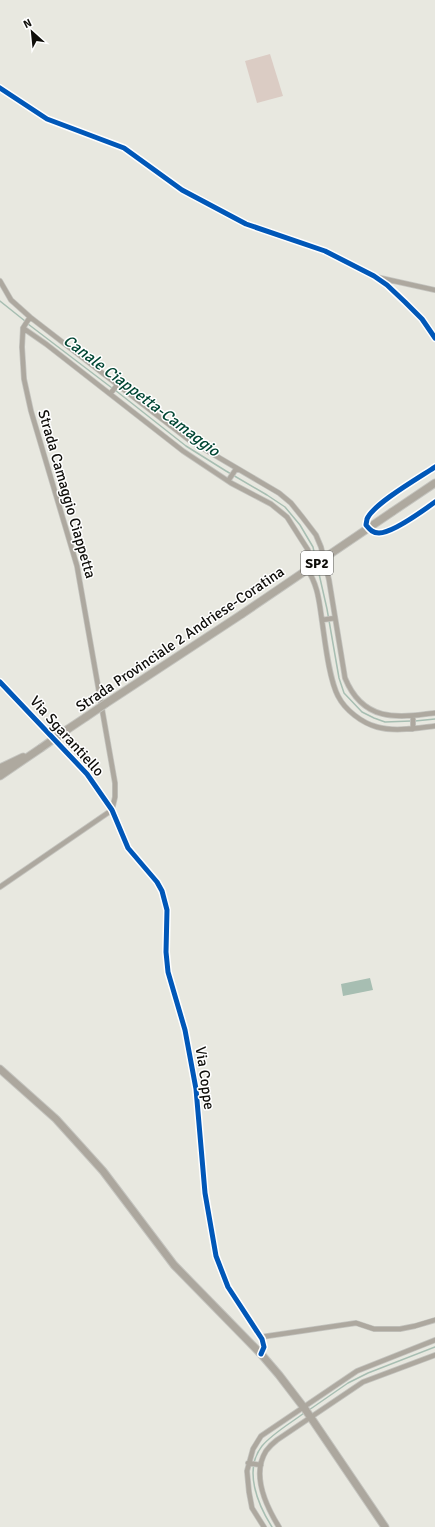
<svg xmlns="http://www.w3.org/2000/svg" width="435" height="1527" font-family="Signika,sans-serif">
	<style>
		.green { fill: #dbccc4 }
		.water { fill: #a7beb2 }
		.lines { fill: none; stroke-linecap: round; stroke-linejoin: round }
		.stream { stroke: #a7beb2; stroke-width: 1.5 }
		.minor-casing { stroke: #c4c4bf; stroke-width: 6 }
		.secondary-casing { stroke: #c4c4bf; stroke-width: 9 }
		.primary-casing { stroke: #c4c4bf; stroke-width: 9 }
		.minor { stroke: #ada89f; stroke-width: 4.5 }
		.secondary { stroke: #aca79e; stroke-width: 7 }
		.primary { stroke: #aea99f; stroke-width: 7 }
		.primary-bridge-casing { stroke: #c4c4bf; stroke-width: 9; stroke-linecap: butt }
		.primary-bridge { stroke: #aea99f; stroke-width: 7 }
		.cycleway-casing { stroke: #fff; stroke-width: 8 }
		.cycleway { stroke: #0057b8; stroke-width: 5 }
		.labels { text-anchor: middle; stroke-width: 3; stroke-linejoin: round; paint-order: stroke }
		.shield { fill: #fff; stroke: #575654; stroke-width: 1 }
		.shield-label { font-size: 14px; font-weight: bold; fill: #0f0e0a }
		.street-label { font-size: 15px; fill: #0f0e0a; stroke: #fff }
		.water-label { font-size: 16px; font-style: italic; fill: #004633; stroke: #fff }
	</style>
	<rect width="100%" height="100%" fill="#e8e8e0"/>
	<path class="green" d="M270 54 283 96 257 103 245 61Z"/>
	<path class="water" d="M370 978 373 990 343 996 341 984Z"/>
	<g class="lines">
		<path class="stream" d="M0 301 25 321
			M28 324 112 388
			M115 390 186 446 226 471 267 495 285 507 300 525 313 547 316 561
			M317 565 327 609 339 678 344 693 362 712 374 718 385 722 411 721
			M415 721 435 719
			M309 1410 348 1383 368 1373 435 1347
			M272 1527C258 1505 243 1470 262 1446 273 1433 291 1423 304 1413"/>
		<defs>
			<path id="minor" d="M0 88 47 119 124 148 182 190 246 224 325 251 374 276 387 285 405 302 422 319 435 338
				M376 277 435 290
				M0 281 11 300 30 317 23 328 22 347 24 379 31 411 77 566 115 783V797L112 810
				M30 317 189 440 279 493 291 503 303 518 316 535 321 547 329 580 345 678C363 722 396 718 435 713
				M23 328 46 344 183 451 231 483 271 504 287 517 308 550 307 561 306 567C318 585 319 600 322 621 325 641 329 679 338 696 345 710 362 723 377 727 395 732 417 728 435 726
				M110 394 118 384
				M435 467C420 477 373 504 367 519 367 520 366 524 366 525 370 530 373 533 379 533 393 533 424 510 435 502
				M228 481 236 469
				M322 620 335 618
				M0 682 87 774 112 810 128 848 157 882 162 891 167 910 166 952 168 972 185 1030 196 1089 205 1193 216 1256 228 1287 262 1339 264 1347 261 1354
				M413 716V729
				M0 887 112 810
				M261 1337 356 1323 374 1329H400L415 1326 435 1320
				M248 1463 261 1465
				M264 1527 252 1508 249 1492 247 1471 253 1449 261 1436 357 1371 435 1340
				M279 1527C266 1506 251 1475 266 1451 269 1447 273 1443 277 1440L363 1382 435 1355"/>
			<path id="secondary" d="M0 1069 56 1119 103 1171 174 1265 261 1354 279 1375 305 1409 385 1527"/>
			<path id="primary" d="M392 512 435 483
				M105 704 242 614
				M68 729 86 717
				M0 768 23 757
				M0 776 41 748"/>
		</defs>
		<use href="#minor" class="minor-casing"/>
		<use href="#secondary" class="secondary-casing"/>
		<use href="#primary" class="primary-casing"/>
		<use href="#minor" class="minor"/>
		<use href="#secondary" class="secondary"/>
		<use href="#primary" class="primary"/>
		<defs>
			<path id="primary-bridge" d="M242 614 392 512
				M86 717 105 704
				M41 748 68 729"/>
		</defs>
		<use href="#primary-bridge" class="primary-bridge-casing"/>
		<use href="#primary-bridge" class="primary-bridge"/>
		<defs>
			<path id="cycleway" d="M0 88 47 119 124 148 182 190 246 224 325 251 374 276 387 285 405 302 422 319 435 338
				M435 467C420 477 373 504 367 519 367 520 366 524 366 525 370 530 373 533 379 533 393 533 424 510 435 502
				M0 682 87 774 112 810 128 848 157 882 162 891 167 910 166 952 168 972 185 1030 196 1089 205 1193 216 1256 228 1287 262 1339 264 1347 261 1354"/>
		</defs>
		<use href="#cycleway" class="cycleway-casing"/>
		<use href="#cycleway" class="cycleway"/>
	</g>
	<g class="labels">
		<rect class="shield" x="301" y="551" width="32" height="24" rx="3"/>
		<g class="shield-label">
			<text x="317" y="568">SP2</text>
		</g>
		<g class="street-label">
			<text transform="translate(67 494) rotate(74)" y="5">Strada Camaggio Ciappetta</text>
			<text transform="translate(180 639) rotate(-34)" y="5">Strada Provinciale 2 Andriese-Coratina</text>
			<text transform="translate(67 736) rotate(48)" y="5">Via Sgarantiello</text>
			<text transform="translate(205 1078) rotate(82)" y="5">Via Coppe</text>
		</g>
		<g class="water-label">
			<text transform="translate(142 395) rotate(37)" y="6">Canale Ciappetta-Camaggio</text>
		</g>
	</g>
	<g transform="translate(32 32) rotate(333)" stroke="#ffffff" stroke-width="3" paint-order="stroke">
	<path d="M0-3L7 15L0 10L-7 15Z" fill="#0f0e0a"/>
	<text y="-6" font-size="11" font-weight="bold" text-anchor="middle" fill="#0f0e0a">N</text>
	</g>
</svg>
